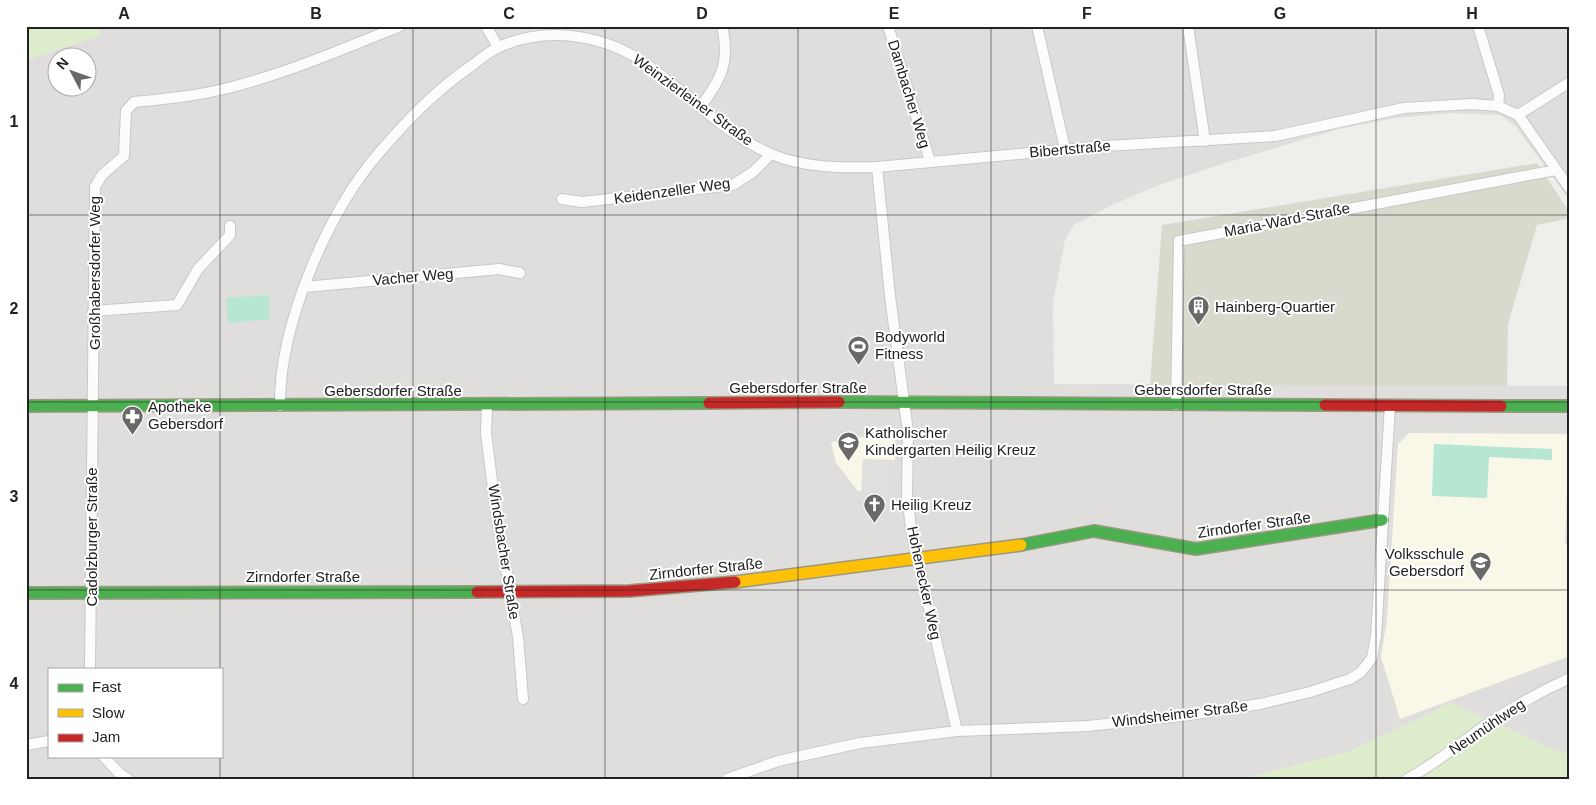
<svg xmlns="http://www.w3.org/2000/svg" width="1596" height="805" font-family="Arial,sans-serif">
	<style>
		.residential { fill: #dfdedc; fill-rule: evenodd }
		.education { fill: #f8f7e8 }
		.construction { fill: #d9d9cd }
		.grass { fill: #ddeccb }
		.pitch { fill: #b7e6d2 }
		.parking { fill: #e0dfde }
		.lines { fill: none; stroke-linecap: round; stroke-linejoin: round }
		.street-casing { stroke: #c9c8c7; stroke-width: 12 }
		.fast-casing { stroke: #999a82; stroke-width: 14 }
		.slow-casing { stroke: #999a82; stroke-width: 14 }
		.jam-casing { stroke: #999a82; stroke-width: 14 }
		.street { stroke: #fdfcfc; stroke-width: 10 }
		.fast { stroke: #4caf50; stroke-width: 11 }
		.slow { stroke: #ffc107; stroke-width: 11 }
		.jam { stroke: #c62828; stroke-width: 11 }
		.grid { fill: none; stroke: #222; stroke-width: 1; stroke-opacity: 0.55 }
		.labels { text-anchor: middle; stroke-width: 4; stroke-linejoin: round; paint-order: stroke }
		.street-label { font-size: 15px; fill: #222; stroke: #fff }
		.poi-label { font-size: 15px; fill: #222; stroke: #fff; text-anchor: start }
		.neatline { fill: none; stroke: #222; stroke-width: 2 }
		.grid-label { font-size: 16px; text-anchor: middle; font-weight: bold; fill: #222 }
	</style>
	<rect width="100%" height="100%" fill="#f0eeeb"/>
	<path class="residential" d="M99 26H1570V201L1516 127 1500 115 1451 113 1395 118 1339 129 1225 163 1159 185 1112 205 1074 225 1065 240 1053 303 1054 384 1570 386V752L1561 753 1451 703 1351 751 1242 779H26V60L101 35ZM58 58H88V88H58ZM49 669H221V756H49Z"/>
	<path class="education" d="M1409 433 1569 434 1565 544 1570 545V656L1400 719 1381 657 1387 619 1398 444Z
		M895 434V460L863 459 861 491H858L836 463 831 442 854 438Z"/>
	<path class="construction" d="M1537 163 1570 213V218L1537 225 1508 324 1507 386 1150 385 1162 225Z"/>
	<path class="grass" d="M26 26H99L101 35 26 60Z
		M1451 703 1561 753 1570 752V779H1242L1351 751Z"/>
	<path class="pitch" d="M269 295 270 319 228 323 226 298Z
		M1434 444 1552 449V460L1489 457 1487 498 1432 496Z"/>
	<path class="parking" d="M863 461 894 462V492H862Z"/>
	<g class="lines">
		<defs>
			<path id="street" d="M486 26 498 47
				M888 26 930 161
				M1037 26 1065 149
				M1188 26 1205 141
				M1478 26 1499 95 1498 106
				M701 106C722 78 730 62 722 26
				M1518 115 1570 82
				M562 199 582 202 733 185 753 172 771 154
				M305 287 499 269 520 273
				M93 311 177 305 198 269 230 235V226
				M487 405 486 433 496 512 518 637 523 699
				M1176 405 1179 241 1556 170
				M280 406C279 327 326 215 378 154 408 119 436 90 474 64 482 58 490 51 499 47 548 25 607 35 649 66 689 95 726 135 771 154 804 168 842 168 877 167
				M90 669 95 187 102 175 124 156 126 111 134 102C165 99 197 96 228 88 287 73 343 49 400 26
				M957 731 912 535 907 496 908 432 890 296 877 167 1105 146 1275 136 1404 108 1472 104 1498 106 1518 115 1570 189
				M26 745 49 741
				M103 756 120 774 128 779
				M727 779 778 761 860 743 957 731 1088 726 1189 715 1260 704 1310 692 1350 679 1361 672 1372 658 1376 636 1390 405
				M1407 779C1435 764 1458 745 1483 727 1511 708 1539 692 1570 678"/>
			<path id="fast" d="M839 402 1325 405
				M26 406 709 403
				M1501 406H1570
				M1021 545 1094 531 1196 549 1382 520
				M26 593 477 592"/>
			<path id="slow" d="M735 582 1021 545"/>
			<path id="jam" d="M709 403 839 402
				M1325 405 1501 406
				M477 592 629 591 735 582"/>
		</defs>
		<use href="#street" class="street-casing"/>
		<use href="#fast" class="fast-casing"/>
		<use href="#slow" class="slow-casing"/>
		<use href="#jam" class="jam-casing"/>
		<use href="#street" class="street"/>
		<use href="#fast" class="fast"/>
		<use href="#slow" class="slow"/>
		<use href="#jam" class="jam"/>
	</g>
	<path class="grid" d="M220 26V669M413 26V779M605 26V779M798 26V779M991 26V779M1183 26V779M1376 26V779M26 215H1570M26 402H1570M26 590H1570M220 756V779"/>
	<defs>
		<symbol id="building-pin" viewBox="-11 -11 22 30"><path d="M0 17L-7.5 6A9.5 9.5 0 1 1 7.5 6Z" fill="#6a6968" stroke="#fff"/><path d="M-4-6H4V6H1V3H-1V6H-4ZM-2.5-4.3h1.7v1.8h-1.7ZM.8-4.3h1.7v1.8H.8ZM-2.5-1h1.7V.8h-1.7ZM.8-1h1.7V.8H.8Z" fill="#fff"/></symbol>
		<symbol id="stadium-pin" viewBox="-11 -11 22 30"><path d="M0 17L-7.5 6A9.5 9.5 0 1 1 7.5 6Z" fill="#6a6968" stroke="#fff"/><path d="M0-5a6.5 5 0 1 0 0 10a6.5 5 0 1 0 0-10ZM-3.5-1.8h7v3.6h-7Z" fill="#fff"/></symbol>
		<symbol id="pharmacy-pin" viewBox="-11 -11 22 30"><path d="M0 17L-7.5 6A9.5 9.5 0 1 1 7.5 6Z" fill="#6a6968" stroke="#fff"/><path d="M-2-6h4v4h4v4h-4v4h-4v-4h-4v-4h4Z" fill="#fff"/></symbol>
		<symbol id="school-pin" viewBox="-11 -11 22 30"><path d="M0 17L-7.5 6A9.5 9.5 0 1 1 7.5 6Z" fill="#6a6968" stroke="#fff"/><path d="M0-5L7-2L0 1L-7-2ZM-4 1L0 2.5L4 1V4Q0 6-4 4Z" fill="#fff"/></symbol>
		<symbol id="church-pin" viewBox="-11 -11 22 30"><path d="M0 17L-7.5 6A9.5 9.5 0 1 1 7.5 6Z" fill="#6a6968" stroke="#fff"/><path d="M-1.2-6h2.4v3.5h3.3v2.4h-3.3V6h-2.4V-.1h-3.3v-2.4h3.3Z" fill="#fff"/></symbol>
	</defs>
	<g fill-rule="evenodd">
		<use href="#building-pin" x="1186" y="294" width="25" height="34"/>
		<use href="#stadium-pin" x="846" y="334" width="25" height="34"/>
		<use href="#pharmacy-pin" x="120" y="404" width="25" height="34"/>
		<use href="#school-pin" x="836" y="430" width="25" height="34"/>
		<use href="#church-pin" x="862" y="492" width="25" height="34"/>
		<use href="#school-pin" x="1468" y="550" width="25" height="34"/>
	</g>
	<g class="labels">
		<g class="street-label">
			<text transform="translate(909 94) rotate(73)" y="5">Dambacher Weg</text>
			<text transform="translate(693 100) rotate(36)" y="5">Weinzierleiner Straße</text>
			<text transform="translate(1070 149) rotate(-5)" y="5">Bibertstraße</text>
			<text transform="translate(672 191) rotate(-8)" y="5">Keidenzeller Weg</text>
			<text transform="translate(1287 220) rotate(-11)" y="5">Maria-Ward-Straße</text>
			<text transform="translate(95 273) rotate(-90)" y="5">Großhabersdorfer Weg</text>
			<text transform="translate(413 277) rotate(-5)" y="5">Vacher Weg</text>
			<text x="798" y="393">Gebersdorfer Straße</text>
			<text x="1203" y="395">Gebersdorfer Straße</text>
			<text x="393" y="396">Gebersdorfer Straße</text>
			<text transform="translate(1254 525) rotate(-8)" y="5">Zirndorfer Straße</text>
			<text transform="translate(92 537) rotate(-90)" y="5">Cadolzburger Straße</text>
			<text transform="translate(504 552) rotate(81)" y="5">Windsbacher Straße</text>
			<text transform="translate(706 569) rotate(-6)" y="5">Zirndorfer Straße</text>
			<text x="303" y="582">Zirndorfer Straße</text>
			<text transform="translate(924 583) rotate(78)" y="5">Hohenecker Weg</text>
			<text transform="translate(1180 714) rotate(-7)" y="5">Windsheimer Straße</text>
			<text transform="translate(1487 727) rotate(-34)" y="5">Neumühlweg</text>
		</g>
		<g class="poi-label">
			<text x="1215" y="312">Hainberg-Quartier</text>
			<text x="875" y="342">Bodyworld<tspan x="875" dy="17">Fitness</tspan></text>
			<text x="148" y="412">Apotheke<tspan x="148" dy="17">Gebersdorf</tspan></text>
			<text x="865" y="438">Katholischer<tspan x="865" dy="17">Kindergarten Heilig Kreuz</tspan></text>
			<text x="891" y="510">Heilig Kreuz</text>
			<text x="1464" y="559" text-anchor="end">Volksschule<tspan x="1464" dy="17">Gebersdorf</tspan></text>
		</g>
	</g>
	<rect width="1596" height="805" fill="none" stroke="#ffffff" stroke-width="55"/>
	<rect x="48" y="668" width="175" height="90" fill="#ffffff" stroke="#a7a7a7"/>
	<rect x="58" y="684" width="25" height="8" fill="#4caf50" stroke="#a7a7a7"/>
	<text x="92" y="692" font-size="15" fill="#222222">Fast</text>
	<rect x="58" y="709" width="25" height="8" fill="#ffc107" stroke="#a7a7a7"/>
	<text x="92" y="718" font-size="15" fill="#222222">Slow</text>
	<rect x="58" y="734" width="25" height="8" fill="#c62828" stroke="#a7a7a7"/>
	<text x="92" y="742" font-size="15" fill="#222222">Jam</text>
	<g transform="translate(72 72) rotate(311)"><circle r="24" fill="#ffffff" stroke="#a7a7a7"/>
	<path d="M0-4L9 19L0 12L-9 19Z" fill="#6a6968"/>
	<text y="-8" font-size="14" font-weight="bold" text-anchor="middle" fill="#222222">N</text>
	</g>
	<rect x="28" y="28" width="1540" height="750" class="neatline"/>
	<g class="grid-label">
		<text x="124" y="19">A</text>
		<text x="316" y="19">B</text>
		<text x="509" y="19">C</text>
		<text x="702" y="19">D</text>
		<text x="894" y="19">E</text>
		<text x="1087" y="19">F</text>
		<text x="1280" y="19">G</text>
		<text x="1472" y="19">H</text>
		<text x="14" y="127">1</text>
		<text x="14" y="314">2</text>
		<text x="14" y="502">3</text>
		<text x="14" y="689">4</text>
	</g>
</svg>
